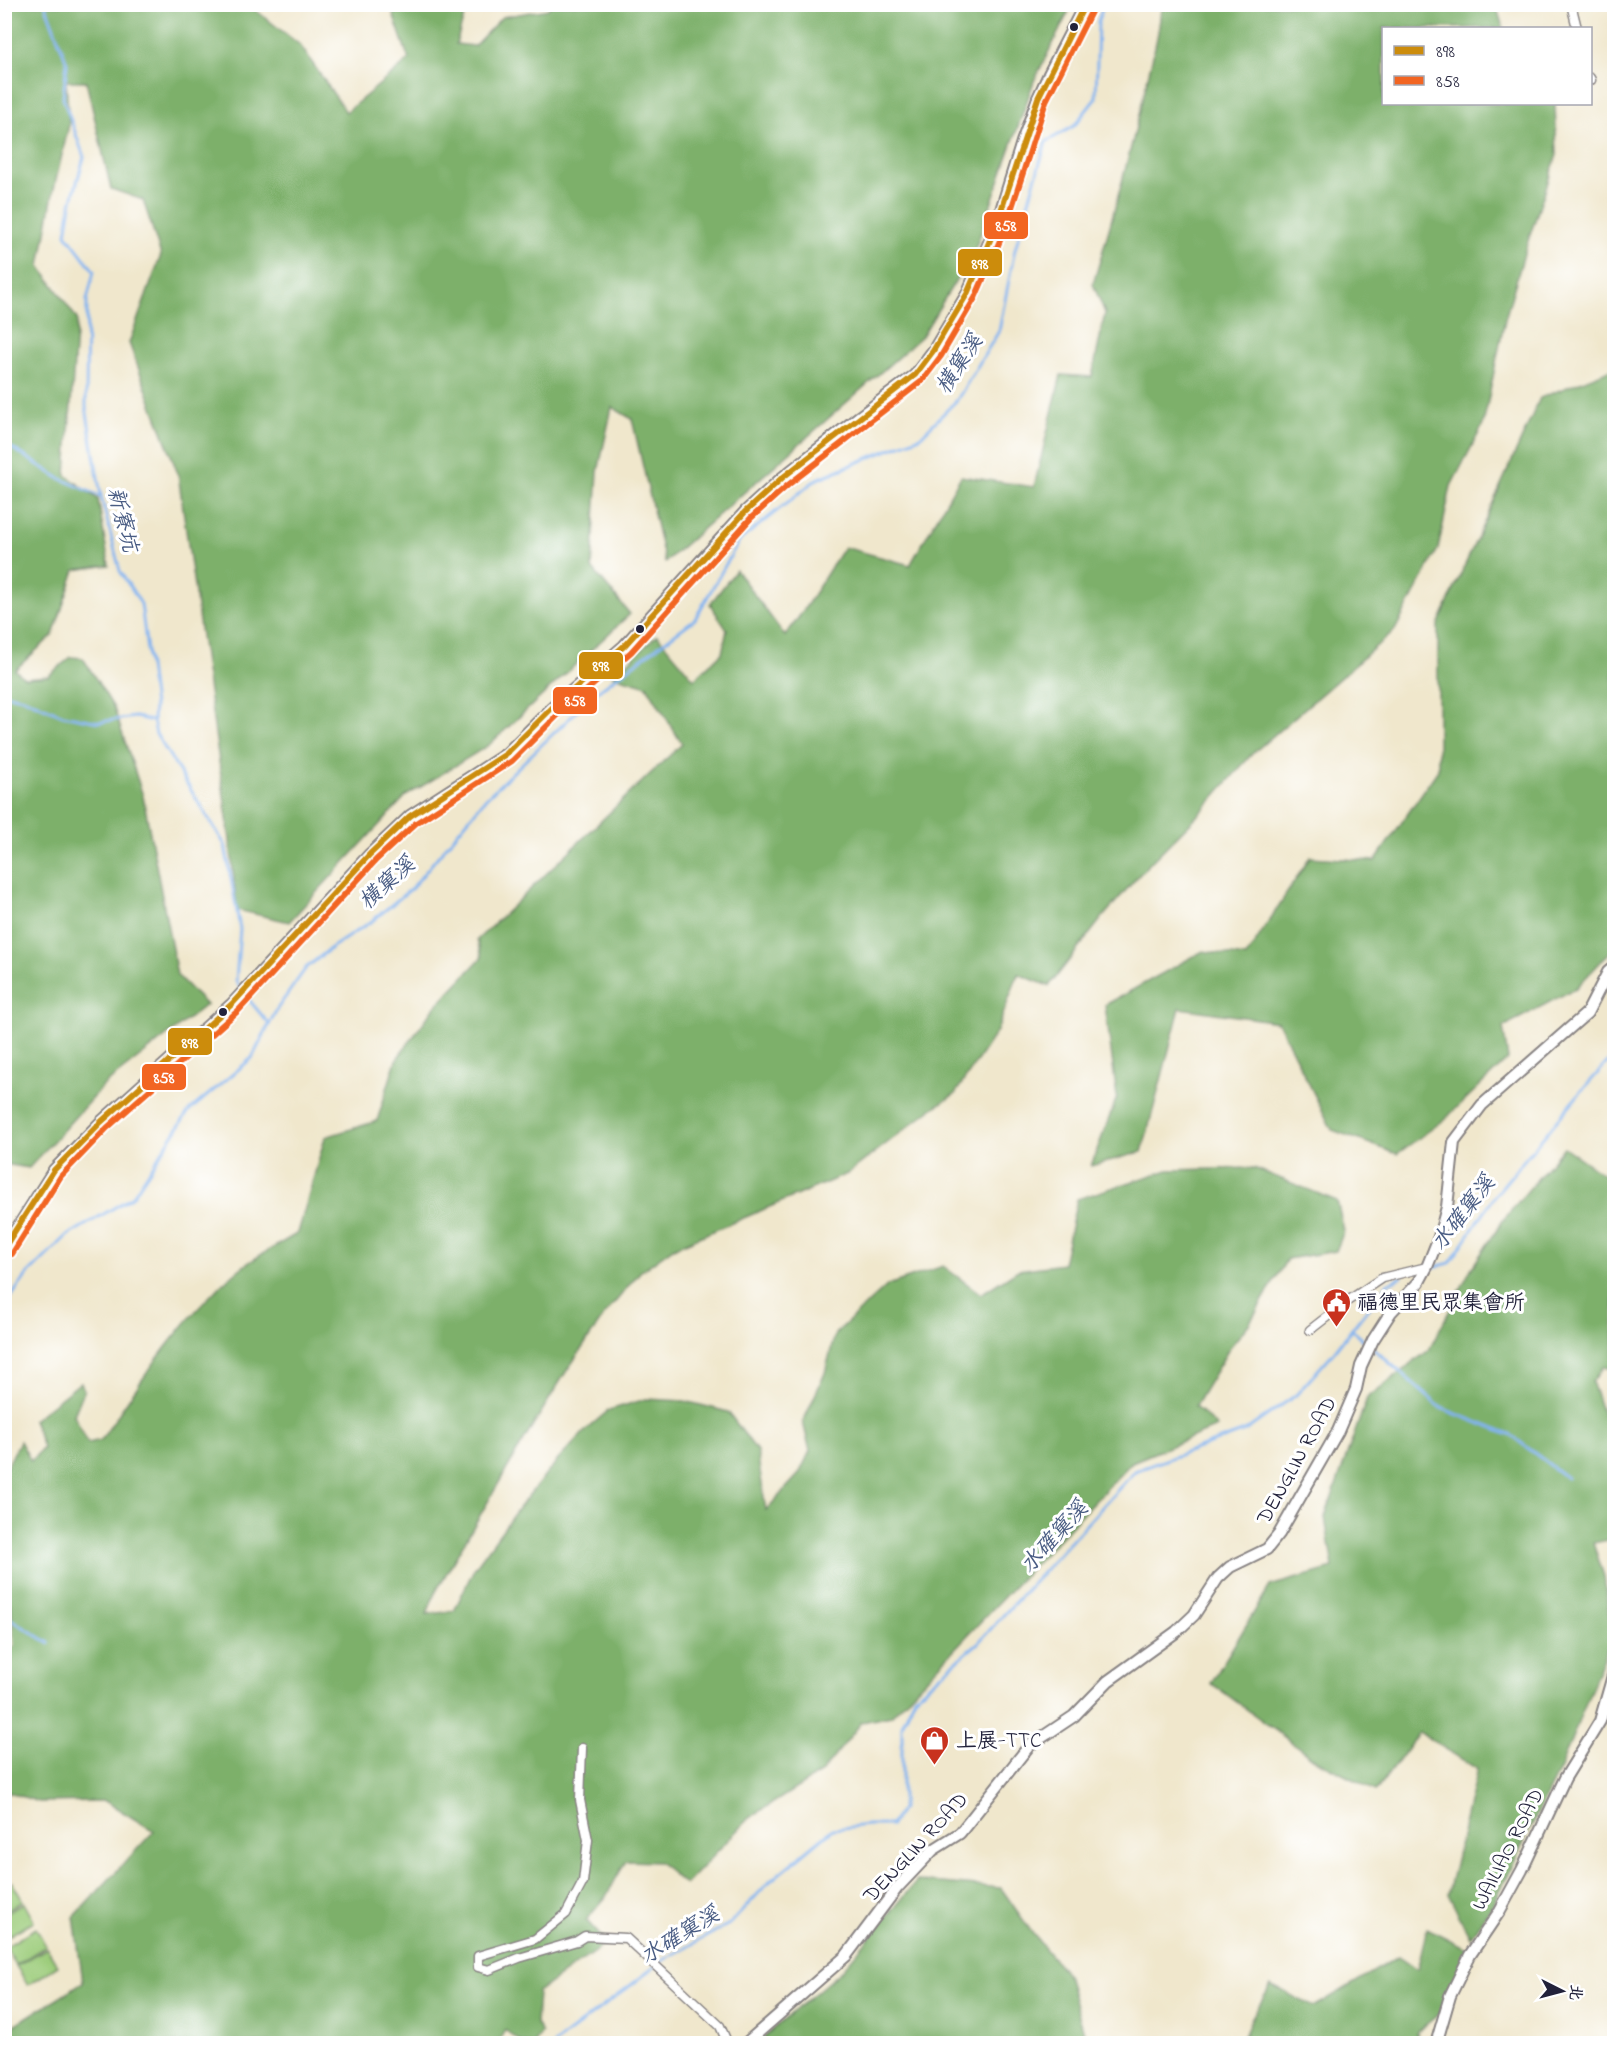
<svg xmlns="http://www.w3.org/2000/svg" width="1619" height="2048" font-family="'Indie Flower','LXGW WenKai TC',sans-serif">
	<style>
		.green { fill: #9ccc7a; stroke: #5f775a; stroke-width: 1.5 }
		.forest { fill: #7db06a; stroke: #506952; stroke-width: 1.5 }
		.lines { fill: none; stroke-linecap: round; stroke-linejoin: round }
		.stream { stroke: #83b4ef; stroke-width: 3 }
		.minor-casing { stroke: #898484; stroke-width: 11 }
		.tertiary-casing { stroke: #898484; stroke-width: 14 }
		.secondary-casing { stroke: #898484; stroke-width: 14 }
		.minor { stroke: #fff; stroke-width: 8 }
		.tertiary { stroke: #fff; stroke-width: 10 }
		.secondary { stroke: #fff; stroke-width: 10 }
		.bus-1-casing { stroke: #fff; stroke-width: 10 }
		.bus-2-casing { stroke: #fff; stroke-width: 10 }
		.bus-1 { stroke: #cc8c0c; stroke-width: 6 }
		.bus-2 { stroke: #f26522; stroke-width: 6 }
		.bus-dot { fill: #22223b; stroke: #fff; stroke-width: 2 }
		.labels { text-anchor: middle; stroke-width: 6; stroke-linejoin: round; paint-order: stroke }
		.poi-label { font-size: 21px; fill: #22223b; stroke: #fff; text-anchor: start }
		.street-label { font-size: 21px; fill: #22223b; stroke: #fff }
		.water-label { font-size: 22px; font-style: italic; fill: #495c83; stroke: #fff }
		.line-badge { stroke: #fff; stroke-width: 2 }
		.badge-label { font-size: 16px; text-anchor: middle; font-weight: bold; fill: #fff }
	</style>
	<rect width="100%" height="100%" fill="#fff"/>
	<filter id="ink" filterUnits="userSpaceOnUse"><feTurbulence type="fractalNoise" baseFrequency=".0167" numOctaves="2"/><feDisplacementMap in="SourceGraphic" scale="12" xChannelSelector="R" yChannelSelector="G"/><feConvolveMatrix kernelMatrix="1 2 1 2 8 2 1 2 1" color-interpolation-filters="sRGB"/></filter>
	<filter id="wash" filterUnits="userSpaceOnUse"><feTurbulence type="fractalNoise" baseFrequency=".008" numOctaves="4" result="noise"/><feDisplacementMap in="SourceGraphic" scale="24" xChannelSelector="R" yChannelSelector="G"/><feGaussianBlur stdDeviation="1.35" result="paint"/><feColorMatrix in="noise" values="0 0 0 0 0 0 0 0 0 0 0 0 0 0 0 0 0 1.4 0 .05"/><feComposite in="paint" operator="in"/></filter>
	<g filter="url(#wash)">
		<rect width="100%" height="100%" fill="#f0e7cc"/>
		<path class="green" d="M12 1882 23 1901 5 1912V1886Z
			M24 1903 34 1921 5 1938V1914Z
			M36 1928 46 1946 16 1965 5 1947Z
			M47 1948 58 1966 28 1985 16 1966Z"/>
		<path class="forest" d="M4 5H249L300 45 346 112 409 60 390 5H428L427 11 465 13 456 44 474 46 502 17 548 9 551 5H1072L1034 81 976 247 922 336 665 562 632 419 612 407 598 472 592 568 630 614 489 745 406 796 289 922 237 910 229 832 178 474 129 343 161 255 143 200 111 189 86 81H66L69 125 53 193 40 266 77 319 66 475 98 499 109 565 75 570 53 635 15 670 25 678 48 676 71 657 83 658 114 708 143 796 177 975 206 1005 104 1085 29 1168 4 1164Z
			M1161 5H1496L1503 28H1384V104H1555L1557 155 1526 247 1505 319 1483 425 1451 486 1438 549 1395 630 1252 754 1203 810 1146 867 1102 918 1049 986 1018 974 997 1031 955 1094 930 1110 847 1174 673 1248 640 1272 603 1317 564 1375 515 1455 435 1593 427 1614 454 1611 474 1569 519 1507 558 1460 587 1429 609 1410 646 1399 685 1401 728 1412 757 1451 766 1510 799 1474 810 1451 803 1422 825 1373 835 1334 888 1285 943 1266 981 1294 1018 1270 1063 1264 1077 1199 1168 1170 1254 1168 1337 1201 1344 1231 1336 1251 1287 1259 1249 1324 1230 1347 1195 1406 1217 1427 1132 1462 891 1716 862 1722 822 1772 749 1818 685 1885 659 1862 626 1861 605 1898 586 1920 607 1943 538 1992 536 2024 542 2033 534 2044 522 2043 505 2030 497 2044 5 2043V2031L83 1982 74 1917 154 1831 105 1801 39 1802 5 1791V1646L14 1647 11 1605 5 1598 4 1472 20 1441 31 1461 43 1448 33 1420 81 1382 84 1391 74 1415 88 1443 101 1440C140 1382 182 1317 236 1272 254 1257 277 1246 298 1233L325 1137 377 1121 396 1060 434 1008 482 957 477 940C546 875 613 808 682 744L647 686 613 676 657 635 694 679 722 653 727 630 710 604 736 570 785 636C807 608 824 577 844 547L910 565 961 476 1034 487 1061 375 1092 377 1105 313 1093 284C1112 221 1129 158 1144 94 1150 65 1160 35 1161 5Z
			M1614 368V948L1576 988 1503 1027 1508 1059 1444 1120 1397 1154 1332 1130 1278 1022 1180 1008 1142 1152 1091 1166 1117 1097 1105 1005 1203 951 1246 957 1310 857 1375 861 1438 770V625L1540 398Z
			M1564 1147 1606 1176 1614 1162V1369L1603 1367 1592 1382 1614 1445V1539L1593 1543 1604 1576 1612 1637 1561 1766 1494 1903 1470 1937 1448 1894 1477 1769 1419 1732 1376 1791 1317 1761 1211 1683 1270 1586 1333 1568 1325 1517 1367 1398 1429 1350 1471 1269 1504 1219Z
			M917 1881 1001 1888 1033 1934 1067 1975 1087 2043H757L842 1970Z
			M1427 1928 1470 1950 1439 2014 1418 2031 1415 2043H1431L1246 2044 1242 2042 1251 2019 1271 1985 1314 2007 1398 1957 1417 1970Z"/>
		<g class="lines">
			<path class="stream" d="M45 4 67 63 63 98 84 157 71 204 66 234 94 271 87 300 86 407 101 496 120 571 141 604 154 705 153 721 156 734 225 845 240 929 236 981 241 989
				M4 443 59 478 100 496
				M4 694 23 698 63 715 99 722 135 717 153 721
				M245 995 269 1024
				M1430 1268 1450 1263 1496 1194 1579 1094 1614 1055
				M4 1315 8 1301 27 1275 67 1236 132 1197 189 1111 252 1058 277 1009 306 968 331 948 372 921 412 888 486 798 599 690 695 619 739 541 817 479 920 437 957 400 999 331 1015 249 1046 142 1074 126 1096 98 1098 21 1104 4
				M1352 1330 1441 1408 1512 1436 1567 1478
				M4 1615 49 1643
				M554 2044 665 1959 731 1923 768 1883 833 1829 868 1825H891L902 1809V1725L915 1697 978 1643 1135 1471 1245 1431 1296 1395 1334 1352 1387 1284 1401 1277"/>
		</g>
	</g>
	<g filter="url(#ink)">
		<g class="lines">
			<defs>
				<path id="minor" d="M1571 4 1577 28
					M1590 78 1591 80
					M1310 1330 1346 1302 1382 1278 1427 1267
					M582 1748 580 1800 588 1840 583 1882 566 1914 535 1939 478 1956V1967L489 1970 519 1958 577 1941 585 1936 626 1938 720 2026 728 2044"/>
				<path id="tertiary" d="M745 2044 846 1956 897 1888 933 1850 960 1833 1029 1746 1074 1716 1108 1681 1176 1632 1194 1615 1218 1578 1230 1567 1267 1549 1279 1534 1338 1431 1356 1389 1361 1366 1373 1340 1391 1312 1419 1282 1427 1267 1439 1237 1447 1207 1454 1142 1482 1105 1587 1013 1608 972 1614 967
					M1436 2044 1450 1996 1470 1955 1499 1912 1522 1870 1565 1778 1600 1721 1614 1672"/>
				<path id="secondary" d="M4 1249 54 1170 101 1122 232 1004 370 854 410 816 506 754 552 708 624 646 745 512 782 478 860 416 915 375 933 351 967 294 996 226 1022 142 1038 98 1049 74 1085 4"/>
			</defs>
			<use href="#minor" class="minor-casing"/>
			<use href="#tertiary" class="tertiary-casing"/>
			<use href="#secondary" class="secondary-casing"/>
			<use href="#minor" class="minor"/>
			<use href="#tertiary" class="tertiary"/>
			<use href="#secondary" class="secondary"/>
			<defs>
				<path id="bus-1" d="M4 1248 54 1170 101 1122 232 1004 370 854 410 816 506 754 552 708 624 646 745 512 782 478 915 375 933 351 967 294 996 226 1038 98 1085 4"/>
				<path id="bus-2" d="M12 1254 61 1176 107 1128 239 1010 376 860 416 823 512 761 558 715 631 652 751 518 788 485 922 381 941 356 975 298 1005 229 1046 101 1093 8"/>
			</defs>
			<use href="#bus-1" class="bus-1-casing"/>
			<use href="#bus-2" class="bus-2-casing"/>
			<use href="#bus-1" class="bus-1"/>
			<use href="#bus-2" class="bus-2"/>
		</g>
	</g>
	<defs>
		<symbol id="civic-pin" viewBox="-11 -11 22 30"><path d="M0 17L-7.5 6A9.5 9.5 0 1 1 7.5 6Z" fill="#c8321e" stroke="#fff"/><path d="M-.6-6.5H3V-4.5H.6V-3L4-1V1h2V6H-6V1h2V-1L-.6-3ZM-1.2 2.5V6h2.4V2.5Z" fill="#fff"/></symbol>
		<symbol id="shop-pin" viewBox="-11 -11 22 30"><path d="M0 17L-7.5 6A9.5 9.5 0 1 1 7.5 6Z" fill="#c8321e" stroke="#fff"/><path d="M-5-2.5h2.3a2.7 3.5 0 0 1 5.4 0H5L5.5 6h-11ZM-1.5-2.5h3a1.5 2.3 0 0 0-3 0Z" fill="#fff"/></symbol>
	</defs>
	<g fill-rule="evenodd">
		<use href="#civic-pin" x="1320" y="1286" width="33" height="45"/>
		<use href="#shop-pin" x="918" y="1724" width="33" height="45"/>
	</g>
	<g class="bus-dot">
		<circle cx="1074" cy="27" r="5"/>
		<circle cx="640" cy="629" r="5"/>
		<circle cx="223" cy="1012" r="5"/>
	</g>
	<g class="labels">
		<g class="poi-label">
			<text x="1357" y="1309">福德里民眾集會所</text>
			<text x="956" y="1747">上展-TTC</text>
		</g>
		<g class="street-label">
			<text transform="translate(1296 1460) rotate(-61)" y="7">DENGLIN ROAD</text>
			<text transform="translate(915 1847) rotate(-47)" y="7">DENGLIN ROAD</text>
			<text transform="translate(1507 1849) rotate(-63)" y="7">WAILIAO ROAD</text>
		</g>
		<g class="water-label">
			<text transform="translate(958 363) rotate(-57)" y="8">橫窠溪</text>
			<text transform="translate(124 519) rotate(76)" y="8">新寮坑</text>
			<text transform="translate(386 882) rotate(-42)" y="8">橫窠溪</text>
			<text transform="translate(1462 1212) rotate(-52)" y="8">水確窠溪</text>
			<text transform="translate(1053 1536) rotate(-48)" y="8">水確窠溪</text>
			<text transform="translate(679 1934) rotate(-32)" y="8">水確窠溪</text>
		</g>
	</g>
	<g class="line-badge">
		<rect x="983" y="211" width="46" height="29" rx="6" fill="#f26522"/>
		<rect x="957" y="248" width="46" height="29" rx="6" fill="#cc8c0c"/>
		<rect x="578" y="651" width="46" height="29" rx="6" fill="#cc8c0c"/>
		<rect x="552" y="686" width="46" height="29" rx="6" fill="#f26522"/>
		<rect x="167" y="1027" width="46" height="29" rx="6" fill="#cc8c0c"/>
		<rect x="141" y="1063" width="46" height="28" rx="6" fill="#f26522"/>
	</g>
	<g class="badge-label">
		<text x="1006" y="231">858</text>
		<text x="980" y="269">898</text>
		<text x="601" y="671">898</text>
		<text x="575" y="706">858</text>
		<text x="190" y="1048">898</text>
		<text x="164" y="1083">858</text>
	</g>
	<rect width="1619" height="2048" fill="none" stroke="#fff" stroke-width="24"/>
	<rect x="1382" y="27" width="210" height="78" fill="#ffffff" stroke="#a7a7b1" stroke-width="1.5"/>
	<rect x="1394" y="46" width="30" height="9" fill="#cc8c0c" stroke="#a7a7b1" stroke-width="1.5"/>
	<text x="1436" y="57" font-size="18" fill="#22223b">898</text>
	<rect x="1394" y="76" width="30" height="9" fill="#f26522" stroke="#a7a7b1" stroke-width="1.5"/>
	<text x="1436" y="87" font-size="18" fill="#22223b">858</text>
	<g transform="translate(1562 1991) rotate(96)" stroke="#ffffff" stroke-width="4.5" paint-order="stroke">
	<path d="M0-4.5L10 22L0 15L-10 22Z" fill="#22223b"/>
	<text y="-9" font-size="16" font-weight="bold" text-anchor="middle" fill="#22223b">北</text>
	</g>
</svg>
